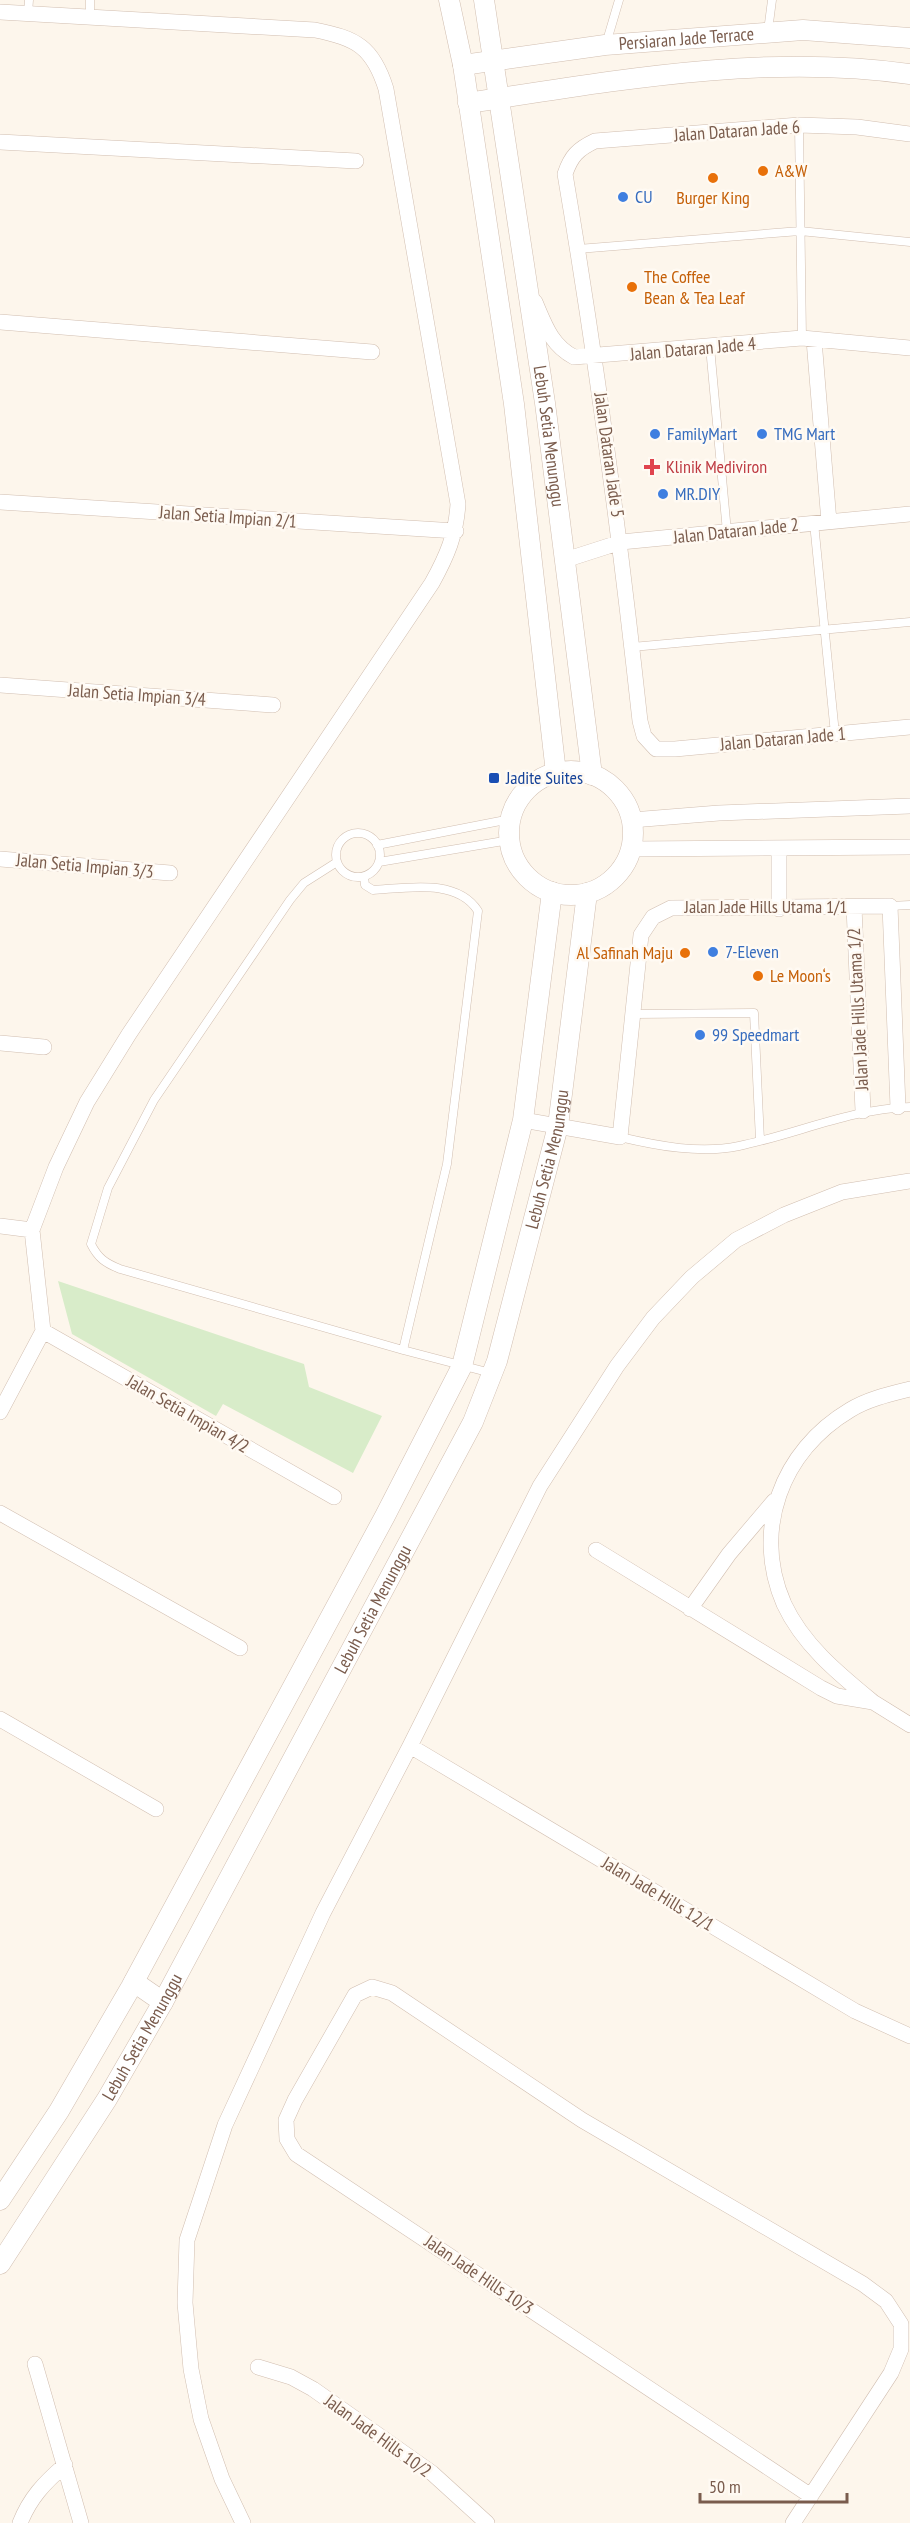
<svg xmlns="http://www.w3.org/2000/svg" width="910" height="2523" font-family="'PT Sans Narrow',sans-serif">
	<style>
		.green { fill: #d8ecc9 }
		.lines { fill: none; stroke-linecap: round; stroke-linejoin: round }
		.service-casing { stroke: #d1beb0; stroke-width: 9 }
		.minor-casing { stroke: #d1beb0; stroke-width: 16 }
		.tertiary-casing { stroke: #d1beb0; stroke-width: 21 }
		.service { stroke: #fff; stroke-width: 8 }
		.minor { stroke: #fff; stroke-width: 15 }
		.tertiary { stroke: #fff; stroke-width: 20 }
		.food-dot { fill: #e8710a; stroke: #fffaf3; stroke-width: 2 }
		.shop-dot { fill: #3f7fe0; stroke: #fffaf3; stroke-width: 2 }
		.health-dot { fill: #e0444e; stroke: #fffaf3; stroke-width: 2 }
		.transit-dot { fill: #1a4fb4; stroke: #fffaf3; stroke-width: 2 }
		.labels { text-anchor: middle; stroke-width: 5; stroke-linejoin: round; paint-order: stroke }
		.street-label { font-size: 18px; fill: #7a5c4d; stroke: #fffaf3 }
		.food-label { font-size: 18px; fill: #c56008; stroke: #fffaf3; text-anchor: start }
		.shop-label { font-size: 18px; fill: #366cbe; stroke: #fffaf3; text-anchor: start }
		.health-label { font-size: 18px; fill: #be3a42; stroke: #fffaf3; text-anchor: start }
		.transit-label { font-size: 18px; fill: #164399; stroke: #fffaf3; text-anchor: start }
	</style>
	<rect width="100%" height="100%" fill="#fdf6ec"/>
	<path class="green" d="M58 1281 304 1364 309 1387 382 1416 353 1473 223 1404 216 1416 72 1334Z"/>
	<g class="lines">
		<defs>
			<path id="service" d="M28 13 29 0
				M90 17V0
				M768 31 772 0
				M606 44 619 0
				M799 125 802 338
				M578 249 800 231 910 242
				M710 347 727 532
				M814 523 835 734
				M632 647 910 622
				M336 855a22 22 0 1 1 44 0a22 22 0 1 1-44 0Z
				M377 845 511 819
				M337 862 304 883 290 900 154 1100 108 1188 91 1244C98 1258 105 1263 120 1269L403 1350 447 1164 478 911C457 878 407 888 373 890L365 885 364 877
				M379 862 510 840
				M890 906 910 905
				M634 1014 754 1013 760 1140
				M620 1137C658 1146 700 1154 739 1146 797 1134 850 1109 910 1107
				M403 1350 491 1373"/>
			<path id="minor" d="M0 12 315 30C356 38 373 47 386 89L458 504C456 535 447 556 432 583L129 1034 87 1102 56 1167 32 1230 43 1331 0 1412
				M910 134 857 127 799 125 595 141C578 149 571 156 565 174 596 356 620 537 640 721L644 736 656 749H675L910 727
				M0 142 356 161
				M535 302C545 325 551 345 574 357L802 338 910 348
				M0 322 372 352
				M814 340 829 522
				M0 502 456 531
				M565 560 621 542 910 514
				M0 685 273 705
				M632 820 719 813 910 806
				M779 848V909
				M631 849 910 847
				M0 859 170 873
				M854 907 863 1111
				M0 1043 44 1047
				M523 1120 620 1137 641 935 653 917 671 908 890 906 898 1107
				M0 1226 32 1230
				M43 1331 334 1497
				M0 1513 240 1648
				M596 1550 821 1688 837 1696 873 1702 910 1725
				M690 1609 729 1554 774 1501
				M873 1702C839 1674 803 1645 784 1604 752 1530 781 1451 850 1410 868 1399 890 1394 910 1389
				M0 1719 156 1809
				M410 1746 855 2011 910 2036
				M35 2364 81 2523
				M258 2367 291 2377 313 2389 432 2473 487 2523
				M20 2523C30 2498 44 2483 65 2465
				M243 2523 222 2479 201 2419 191 2369 185 2303 187 2240 225 2125 323 1913 410 1746 540 1486 617 1366 653 1318 692 1277 736 1240 784 1215 842 1192 910 1181
				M793 2523 891 2373 901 2349V2324L886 2301 863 2284 582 2120 392 1993 372 1987 355 1995 295 2100 286 2120 287 2139 296 2154 811 2496"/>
			<g id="tertiary">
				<path d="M449 0 463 65 514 404 556 773"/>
				<path id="s1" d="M484 0 545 403 592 775"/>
				<path id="s2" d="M463 65 605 45 803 30 910 38"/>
				<path d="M468 103C613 81 763 53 910 74"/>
				<circle cx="571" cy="833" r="62"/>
				<path d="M134 1982 163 2002"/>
				<path d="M0 2200 59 2111 131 1987 385 1516 462 1366 523 1120 552 892"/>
				<path id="s3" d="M0 2264 107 2099 163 2002 473 1422 497 1361 558 1126 587 893"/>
			</g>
		</defs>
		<use href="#service" class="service-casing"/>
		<use href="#minor" class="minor-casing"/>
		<use href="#tertiary" class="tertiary-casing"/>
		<use href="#service" class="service"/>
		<use href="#minor" class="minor"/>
		<use href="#tertiary" class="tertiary"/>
	</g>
	<g class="food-dot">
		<circle cx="763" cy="171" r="6"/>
		<circle cx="713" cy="178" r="6"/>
		<circle cx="632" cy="287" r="6"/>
		<circle cx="685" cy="953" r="6"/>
		<circle cx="758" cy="976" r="6"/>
	</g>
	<g class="shop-dot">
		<circle cx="623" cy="197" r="6"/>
		<circle cx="655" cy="434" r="6"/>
		<circle cx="762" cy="434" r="6"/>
		<circle cx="663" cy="494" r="6"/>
		<circle cx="713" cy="952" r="6"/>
		<circle cx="700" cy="1035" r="6"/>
	</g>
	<path class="health-dot" d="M649 458h6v6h6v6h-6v6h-6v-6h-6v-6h6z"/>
	<rect class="transit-dot" x="488" y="772" width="12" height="12" rx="3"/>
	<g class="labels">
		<g class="street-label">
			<text dy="6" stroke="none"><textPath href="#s2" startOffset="225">Persiaran Jade Terrace</textPath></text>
			<text transform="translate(737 131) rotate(-4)" y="6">Jalan Dataran Jade 6</text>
			<text transform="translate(693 349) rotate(-5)" y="6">Jalan Dataran Jade 4</text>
			<text dy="6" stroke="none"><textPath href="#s1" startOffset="441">Lebuh Setia Menunggu</textPath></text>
			<text transform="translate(609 455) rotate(82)" y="6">Jalan Dataran Jade 5</text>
			<text transform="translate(228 517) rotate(4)" y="6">Jalan Setia Impian 2/1</text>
			<text transform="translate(736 531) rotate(-6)" y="6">Jalan Dataran Jade 2</text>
			<text transform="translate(137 695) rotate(4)" y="6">Jalan Setia Impian 3/4</text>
			<text transform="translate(783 739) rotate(-5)" y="6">Jalan Dataran Jade 1</text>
			<text transform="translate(85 866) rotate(5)" y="6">Jalan Setia Impian 3/3</text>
			<text x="766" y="913">Jalan Jade Hills Utama 1/1</text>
			<text transform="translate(858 1009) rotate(-93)" y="6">Jalan Jade Hills Utama 1/2</text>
			<text dy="6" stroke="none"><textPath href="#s3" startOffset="1240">Lebuh Setia Menunggu</textPath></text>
			<text transform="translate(188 1414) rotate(30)" y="6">Jalan Setia Impian 4/2</text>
			<text dy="6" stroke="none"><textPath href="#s3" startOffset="754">Lebuh Setia Menunggu</textPath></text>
			<text transform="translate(658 1894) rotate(31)" y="6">Jalan Jade Hills 12/1</text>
			<text dy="6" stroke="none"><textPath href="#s3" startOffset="268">Lebuh Setia Menunggu</textPath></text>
			<text transform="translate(479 2275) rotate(34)" y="6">Jalan Jade Hills 10/3</text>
			<text transform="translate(378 2436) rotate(36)" y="6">Jalan Jade Hills 10/2</text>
		</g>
		<g class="food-label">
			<text x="775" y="177">A&amp;W</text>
			<text x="713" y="204" text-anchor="middle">Burger King</text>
			<text x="644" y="283">The Coffee<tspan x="644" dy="21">Bean &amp; Tea Leaf</tspan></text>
			<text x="673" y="959" text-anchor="end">Al Safinah Maju</text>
			<text x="770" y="982">Le Moon‘s</text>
		</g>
		<g class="shop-label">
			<text x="635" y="203">CU</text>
			<text x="667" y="440">FamilyMart</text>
			<text x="774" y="440">TMG Mart</text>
			<text x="675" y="500">MR.DIY</text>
			<text x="725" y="958">7-Eleven</text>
			<text x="712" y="1041">99 Speedmart</text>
		</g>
		<g class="health-label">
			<text x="666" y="473">Klinik Mediviron</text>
		</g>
		<g class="transit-label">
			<text x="506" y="784">Jadite Suites</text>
		</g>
	</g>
	<path d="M700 2493v9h147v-9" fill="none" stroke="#7a5c4d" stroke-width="3"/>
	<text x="709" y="2493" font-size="18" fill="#7a5c4d" stroke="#fffaf3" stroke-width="4.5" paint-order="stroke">50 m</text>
</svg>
